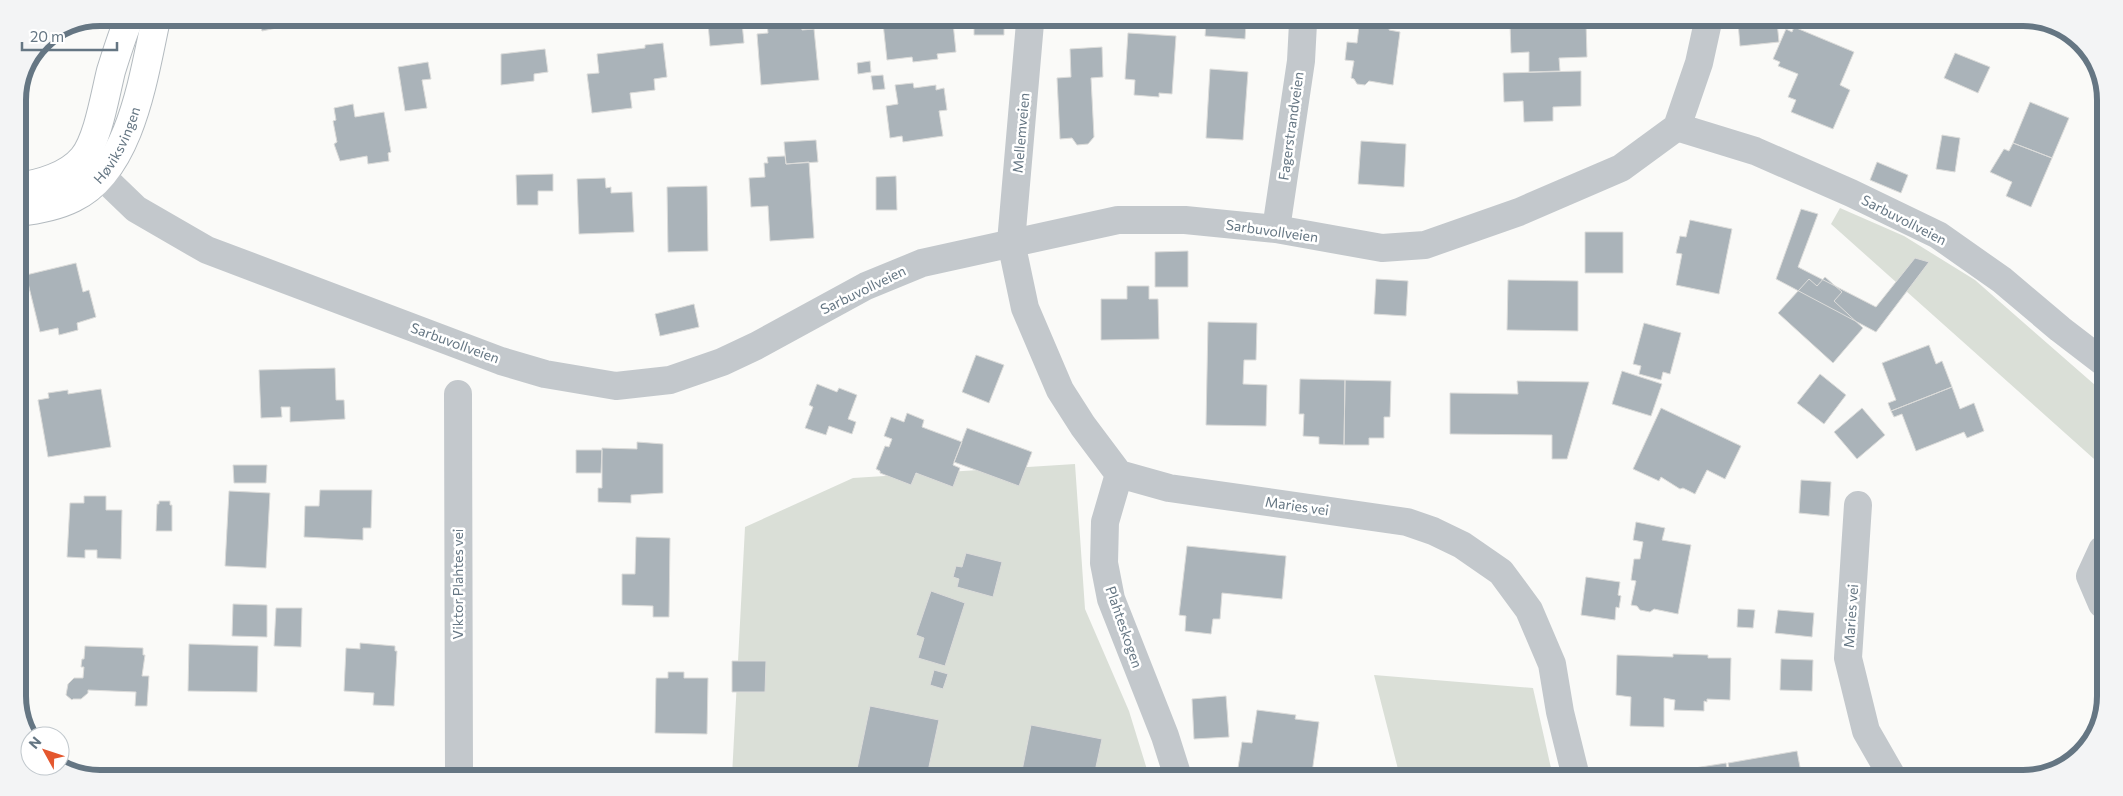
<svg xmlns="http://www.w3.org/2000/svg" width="2123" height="796" font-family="Commissioner,sans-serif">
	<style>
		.green { fill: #dadfd7 }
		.building { fill: #aab3b9; stroke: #dcdcda }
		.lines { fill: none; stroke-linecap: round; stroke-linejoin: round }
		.secondary-casing { stroke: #b3babf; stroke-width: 30 }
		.street { stroke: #c3c8cc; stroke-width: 28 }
		.secondary { stroke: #fff; stroke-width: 28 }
		.labels { text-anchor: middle; stroke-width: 5; stroke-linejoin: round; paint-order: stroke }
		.street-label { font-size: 14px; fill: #657683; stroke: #fff }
		.rim { fill: none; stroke: #657683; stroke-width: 6 }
	</style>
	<rect width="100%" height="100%" fill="#fafaf8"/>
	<path class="green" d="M1840 208 1904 236 1975 280 2103 392V467L1831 224Z
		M1075 464 1085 609 1129 711 1149 776H732L745 527 853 478Z
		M1374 675 1533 688 1553 777H1400Z"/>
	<path class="building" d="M1586 22 1587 57 1559 58 1560 71 1529 72V52L1511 53 1510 24Z
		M1738 22H1777L1779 42 1740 46Z
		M708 23H742L744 43 710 46Z
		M767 23H801L802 30 814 29 819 80 761 85 757 34 768 33Z
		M883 23H953L956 52 937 54 938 59 913 62 912 57 887 60Z
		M974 23H1004V35H974Z
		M1206 23H1246L1245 39 1205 36Z
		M1361 23H1390L1389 30 1400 32 1393 85 1369 81 1365 85 1357 84 1354 79 1351 78 1354 61 1345 60 1347 42 1357 43 1359 26H1361Z
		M260 24H296L262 31Z
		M1794 27 1854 52 1840 85 1850 90 1833 129 1791 112 1796 100 1788 97 1798 74 1778 66 1780 62 1773 59 1786 29 1792 32Z
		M1128 33 1176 36 1172 94 1159 93V97L1134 95 1135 80 1125 79Z
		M663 43 667 77 654 79 655 90 630 93 632 108 592 113 587 74 599 73 597 54 645 48V45Z
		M1102 47 1103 77 1091 78 1094 137 1088 144 1077 145 1072 138 1060 139 1057 78 1071 77 1070 49Z
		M545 49 548 72 534 74V81L501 85V54Z
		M1955 53 1990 67 1978 93 1944 78Z
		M870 61 871 72 858 74 857 63Z
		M428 62 431 79 422 80 427 108 405 111 398 67Z
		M1210 69 1248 72 1243 140 1206 138Z
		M1581 71V106L1553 107V121L1524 122 1523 101 1504 102 1503 73Z
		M883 75 885 89 873 90 871 76Z
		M913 83 914 88 936 85V90L944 88 947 110 939 111 943 136 903 142 902 136 890 138 886 106 898 104 895 85Z
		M2030 102 2069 118 2052 158 2013 143Z
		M353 104 355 117 384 112 391 152 388 153 389 161 368 164 367 156 340 161 334 144 337 142 333 121 336 120 334 108Z
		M1942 135 1960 138 1955 172 1936 169Z
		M816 140 818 162 786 164 784 142Z
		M1361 141 1406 144 1404 187 1358 184Z
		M2013 143 2052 158 2031 207 2006 196 2012 182 1990 172 2004 149 2009 151Z
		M785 156 786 164 809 162 814 238 770 241 768 206 751 207 749 178 765 177 764 163H768L767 157Z
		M1877 162 1908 175 1901 193 1870 180Z
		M553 174V191H538V205H517L516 175Z
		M896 176 897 210H876V177Z
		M605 178 606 188 611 187V193L632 192 634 232 579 234 577 179Z
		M707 186 708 251 668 252 667 187Z
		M1801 209 1818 214 1798 267 1876 307 1915 258 1929 262 1876 332 1776 279Z
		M1690 220 1732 229 1719 294 1676 285 1682 254 1676 253 1680 236 1686 237Z
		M1585 232H1623V273H1585Z
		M1188 251V287H1155V252Z
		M76 263 83 292 89 290 96 317 77 323 78 330 59 335 58 328 40 332 26 275Z
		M1825 277 1842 292 1834 301 1863 328 1833 363 1778 313 1809 279 1817 286Z
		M1376 279 1408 281 1406 316 1374 314Z
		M1508 280 1578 281V331L1507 330Z
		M1127 286H1149V299H1158L1159 339 1101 340V299H1127Z
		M694 304 699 327 660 336 655 314Z
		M1208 322 1257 323 1256 360H1244L1243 384 1267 385 1266 426 1206 425Z
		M1644 323 1681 333 1670 374 1663 372 1661 380 1639 374 1641 366 1633 364Z
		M1929 345 1936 364 1942 361 1952 387 1891 411 1888 403 1896 400 1882 363Z
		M976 355 1004 365 989 403 962 392Z
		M335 368 336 400H344L345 419 290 422V407H281L282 417 261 418 259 370Z
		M1622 371 1662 384 1651 416 1612 404Z
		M1820 374 1846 395 1824 424 1797 403Z
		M1300 379 1345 380 1344 445 1319 444V437L1303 436 1304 414H1299Z
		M1345 380 1391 381 1390 417H1384V438H1369V445H1344Z
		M1517 381 1589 382 1567 459H1552V435L1450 434V393L1518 394Z
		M817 384 837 392 839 388 857 395 848 419 856 422 852 434 829 426 826 435 805 428 813 407 809 405Z
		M1952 387 1960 409 1974 403 1984 431 1967 438 1964 432 1916 451 1902 414 1894 417 1891 411Z
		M101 389 111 447 48 457 38 400 49 398 48 393 68 390V394Z
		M1661 408 1741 446 1725 479 1707 470 1695 494 1683 488 1680 489 1661 477 1659 481 1633 469Z
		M1862 408 1885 435 1857 459 1834 432Z
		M907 413 924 420 922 427 962 442 953 465 960 468 953 487 916 473 911 485 880 473V471L876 469 885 446 889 447 892 439 884 436 891 417 904 422Z
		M967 428 1032 452 1019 486 954 462Z
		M637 442 663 444V493L631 495V503L598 502V488H602V448L637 449Z
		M576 450H602L601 473H576Z
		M233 465H267L266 483H234Z
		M1801 480 1831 482 1829 516 1799 513Z
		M320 490H372L371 528H363V540L304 537 305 506H319Z
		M229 491 270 493 266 568 225 566Z
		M84 496H106V510H122L121 559 97 558V550H85V558L67 557 70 503H84Z
		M159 501H170V505H172V531H156L157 504H159Z
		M1636 522 1665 528 1662 540 1691 545 1678 614 1654 609 1650 612 1640 610 1637 606 1631 605 1636 581 1631 580 1634 559H1640L1643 542 1633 540Z
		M636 537 670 538 669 617H653V606L622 605V574H635Z
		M1187 546 1286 556 1282 599 1222 593 1220 619H1213L1211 634 1185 631 1186 616 1179 615Z
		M966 553 1002 562 993 597 957 587 959 579 953 577 956 566 962 567Z
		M1586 577 1620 582 1618 595 1621 596 1619 608 1616 607 1615 620 1581 615Z
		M931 591 965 603 945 666 918 658 924 638 916 635Z
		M233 604 267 605V637L232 636Z
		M276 608H302L301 647 274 646Z
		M1738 609 1755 610 1753 628 1737 627Z
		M1778 610 1814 613 1812 637 1775 633Z
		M360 643 395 646V651H397L394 706 373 705 374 693 344 691 346 648 360 649Z
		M189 644 258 646 257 692 188 691Z
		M85 646 143 648V655H145L142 676H149L147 706H135L136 692 88 690V693L81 699H73L72 700 66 695 68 684 74 678H83L84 667H81L82 659H84Z
		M1673 654 1708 655V658H1731L1730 700 1707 699V702L1704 701V711L1674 710 1675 700 1664 698V727L1630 726 1631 697 1616 695 1617 655 1673 657Z
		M1781 659 1813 660 1812 691 1780 690Z
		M732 661H766L765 692H732Z
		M934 670 948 674 943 689 930 685Z
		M668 672H684V678H708L707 734 655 733 656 678H668Z
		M1226 696 1229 737 1194 739 1192 699Z
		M870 706 939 720 927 776 856 774Z
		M1257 710 1296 715 1295 719 1319 722 1312 773 1289 770 1288 777H1248L1249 770 1238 768 1242 742 1252 743Z
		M1031 725 1102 739 1094 776H1021Z
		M1797 751 1802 778H1731L1728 763Z
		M1726 763 1729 778H1658L1657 774Z"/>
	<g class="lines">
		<defs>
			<g id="secondary">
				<path d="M18 187C40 184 68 176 83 158 98 140 105 95 111 71 116 55 121 39 127 24"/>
				<path id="s1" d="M18 212C36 210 57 206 73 198 130 171 143 79 155 24"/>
			</g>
		</defs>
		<use href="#secondary" class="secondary-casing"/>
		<path class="street" d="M1030 23 1011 242 1025 308 1060 390 1083 426 1119 474 1169 488 1407 522 1433 531 1462 545 1501 572 1529 610 1552 664 1560 712 1576 777
			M1677 127 1755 151 1851 193 1938 235 2002 280 2060 329 2103 362
			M84 159 136 209 207 250 501 361 545 374 616 386 670 380 722 362 756 346 866 286 922 263 1118 220H1185L1276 229 1382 248 1425 245 1519 212 1621 168 1677 127 1699 63 1708 22
			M1276 229 1301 61 1303 23
			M458 394 459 775
			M1119 474 1105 522 1104 563 1111 599 1165 736 1178 777
			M1858 505 1848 658 1866 731 1893 778
			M2102 604 2090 576 2102 550"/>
		<use href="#secondary" class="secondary"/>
	</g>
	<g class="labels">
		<g class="street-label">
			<text transform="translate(1291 126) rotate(-82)" y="5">Fagerstrandveien</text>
			<text transform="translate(1021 133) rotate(-85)" y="5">Mellemveien</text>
			<text dy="5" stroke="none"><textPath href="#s1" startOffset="128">Høviksvingen</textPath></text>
			<text transform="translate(1904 220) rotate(27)" y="5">Sarbuvollveien</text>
			<text transform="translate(1272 231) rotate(8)" y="5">Sarbuvollveien</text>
			<text transform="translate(863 290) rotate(-26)" y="5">Sarbuvollveien</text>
			<text transform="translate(455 343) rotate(20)" y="5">Sarbuvollveien</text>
			<text transform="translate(1297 506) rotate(8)" y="5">Maries vei</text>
			<text transform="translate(458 584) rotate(-90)" y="5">Viktor Plahtes vei</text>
			<text transform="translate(1851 616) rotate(-86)" y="5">Maries vei</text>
			<text transform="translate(1124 627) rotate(71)" y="5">Plahteskogen</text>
		</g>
	</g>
	<path d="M0 0H2123V796H0ZM100 26H2023A74 74 0 0 1 2097 100V696A74 74 0 0 1 2023 770H100A74 74 0 0 1 26 696V100A74 74 0 0 1 100 26Z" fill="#f3f4f5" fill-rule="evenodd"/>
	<path class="rim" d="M100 26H2023A74 74 0 0 1 2097 100V696A74 74 0 0 1 2023 770H100A74 74 0 0 1 26 696V100A74 74 0 0 1 100 26Z"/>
	<g transform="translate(45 751) rotate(310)"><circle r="24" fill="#ffffff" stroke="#c1c8cd"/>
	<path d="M0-4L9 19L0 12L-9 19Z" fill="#e4572e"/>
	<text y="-8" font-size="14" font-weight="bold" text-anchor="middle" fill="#657683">N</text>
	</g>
	<path d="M22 42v8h95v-8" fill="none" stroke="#657683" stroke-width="2.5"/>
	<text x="30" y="42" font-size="15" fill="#657683" stroke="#ffffff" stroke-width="4" paint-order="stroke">20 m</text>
</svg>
